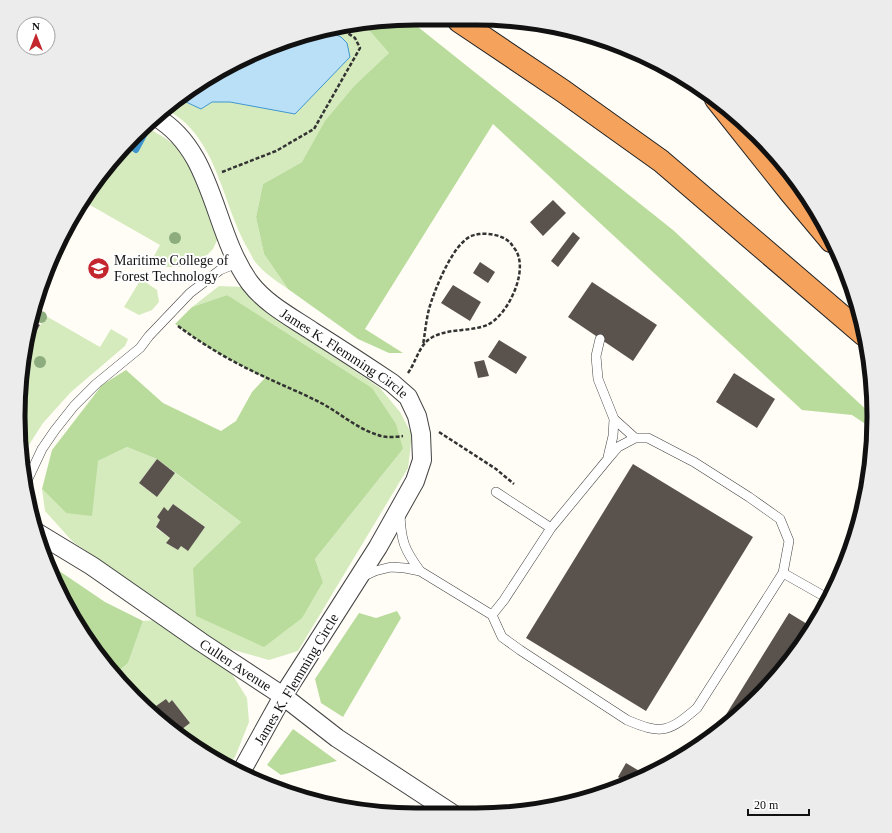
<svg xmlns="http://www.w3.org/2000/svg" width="892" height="833" font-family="Georgia,serif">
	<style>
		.green { fill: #d5ebbd; fill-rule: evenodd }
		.forest { fill: #b9dc9c }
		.water { fill: #b9e0f7; stroke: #3f96cf }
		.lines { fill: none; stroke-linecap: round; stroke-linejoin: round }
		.stream { stroke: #3f96cf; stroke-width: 6 }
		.building { fill: #5a524d }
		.lane-casing { stroke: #444; stroke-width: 10 }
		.street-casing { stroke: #444; stroke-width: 20 }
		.highway-casing { stroke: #222; stroke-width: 24 }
		.path { stroke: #333; stroke-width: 2.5; stroke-dasharray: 4 2; stroke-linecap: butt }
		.lane { stroke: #fff; stroke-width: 9 }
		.street { stroke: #fff; stroke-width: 18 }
		.highway { stroke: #f5a25d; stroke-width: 22 }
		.tree { fill: #8dad7f }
		.labels { text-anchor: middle; stroke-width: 4; stroke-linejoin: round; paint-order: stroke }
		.poi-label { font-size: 14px; fill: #111; stroke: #fff; text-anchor: start }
		.street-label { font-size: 14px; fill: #111; stroke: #fff }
		.rim { fill: none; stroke: #111; stroke-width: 5 }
	</style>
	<rect width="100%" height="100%" fill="#fffdf5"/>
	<path class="green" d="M363 25 367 28 389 53 356 84 302 162 263 184 256 217 264 254 288 289C278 282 264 273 257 264 253 260 251 254 248 249 222 204 218 139 169 111L186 102 201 109 212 102H230L295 114 309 99 340 37 327 30 339 26Z
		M146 127 165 138 178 148 195 176 219 236 213 249 197 265 182 267H167L153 258 160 245 83 201 117 154Z
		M141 279 157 290 159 302 152 310 139 315 124 307Z
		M219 286 244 287 274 316 380 388 400 412 412 435 408 468 298 651 269 660 226 648 73 542 45 511 42 489 66 513 98 461 127 447 157 459 139 483 157 497 175 473 241 522 193 568 323 582 315 559 403 449 227 295 192 307ZM173 504 205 527 187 550 181 546 178 550 166 543 170 538 156 528 160 520 157 517 164 508 168 511Z
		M46 316 100 347 111 329 128 339 125 346 71 392 43 423 21 457C20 431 14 384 26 361L24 360 25 350Z
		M156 620 232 674 247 698 249 722 235 757 228 765 195 748 177 733 190 723 172 700 169 703 166 699 156 706 160 711 155 715 135 698 115 674 128 663 143 621Z"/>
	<path class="forest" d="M413 23 673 230 872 415 873 429 852 415 802 410 493 124 365 329 403 353H389L358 339 288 289 264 254 256 217 263 184 302 162 325 121 356 84 389 53 367 28 363 25Z
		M227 295 372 388 396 424 403 449 315 559 323 582 302 618 264 647 196 616 193 568 241 522 157 459 127 447 98 461 92 516 66 513 42 489 52 450 102 385 126 370 163 403 221 431 236 421 252 392 265 378 211 349 175 324 192 307Z
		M49 564 105 602 143 621 128 663 115 674 85 638Z
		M397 611 401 618 343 717 321 703 315 679 359 613 376 618Z
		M293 729 337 761 281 775 267 765Z"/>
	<path class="water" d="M327 30 341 37 347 43 350 57 295 114 230 102H212L201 109 186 102 169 111 165 109 174 100 240 59Z"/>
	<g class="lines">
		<path class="stream" d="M128 144 136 150 151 122"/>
	</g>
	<path class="building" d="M553 200 566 213 543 236 530 222Z
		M573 232 580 238 558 267 551 261Z
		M480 262 495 272 488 283 473 273Z
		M592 282 657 325 633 361 568 317Z
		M453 285 481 302 470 321 441 303Z
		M31 319 40 325 26 350Z
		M499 340 527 357 516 374 488 357Z
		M484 360 489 376 478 378 474 362Z
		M734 373 775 399 757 428 716 402Z
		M157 459 175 473 157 497 139 483Z
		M633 464 753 537 646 711 526 638Z
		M173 504 205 527 188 551 181 546 178 550 166 543 170 538 156 527 160 520 157 517 164 507 168 511Z
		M789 613 812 627 792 659 738 716 714 734Z
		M166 699 169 703 172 700 190 723 177 733 155 715 160 711 156 706Z
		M626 763 641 772 637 778 627 783 618 777Z"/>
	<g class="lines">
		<defs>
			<path id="lane" d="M600 339 596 356 598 379 614 419 613 436 608 457
				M614 419 635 438
				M25 485 42 449 55 430 74 406 96 384 140 348 149 336 190 293 220 270 237 263
				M496 492 551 528
				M400 514C401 541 404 549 420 571
				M783 573 829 599
				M362 577 375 571 391 567 405 568 420 571 492 615 504 600 551 528 607 460 618 447 635 438H648L694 462 749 497 780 519 789 541 783 573 697 708C669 732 662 735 627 720L520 650 502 637 492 615"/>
			<g id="street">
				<path id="s1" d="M156 117C215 152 212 231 250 283 266 304 291 317 312 331 339 348 365 365 392 383L408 397 417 416 421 434 422 460 415 481 378 547 283 696 241 772"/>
				<path id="s2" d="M36 532 92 566 201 642 283 696 337 738 453 814"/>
			</g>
			<path id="highway" d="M459 21 563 91 661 161 864 335
				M716 99 790 192 831 241"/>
		</defs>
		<use href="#lane" class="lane-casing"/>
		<use href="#street" class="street-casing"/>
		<use href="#highway" class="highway-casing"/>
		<path class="path" d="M222 172 276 151 314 129 360 48 355 38 337 26
			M178 326C205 346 234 363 265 377 284 386 304 394 323 404 341 414 358 429 378 435 385 438 395 437 403 436
			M408 373C416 362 419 345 431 338 447 328 470 332 487 325 507 316 526 276 518 255 517 251 514 248 512 245 505 235 489 233 479 234 472 235 468 237 463 242 449 255 434 291 429 309 426 321 425 333 423 345
			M439 432 496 469 514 484"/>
		<use href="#lane" class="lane"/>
		<use href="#street" class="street"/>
		<use href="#highway" class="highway"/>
	</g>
	<g class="tree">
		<circle cx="175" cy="238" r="6"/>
		<circle cx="41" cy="317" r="6"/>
		<circle cx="40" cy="362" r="6"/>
	</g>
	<defs>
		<symbol id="university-disc" viewBox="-11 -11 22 22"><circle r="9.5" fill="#c4262e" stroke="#fff"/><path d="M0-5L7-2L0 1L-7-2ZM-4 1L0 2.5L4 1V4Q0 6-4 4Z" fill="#fff"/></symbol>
	</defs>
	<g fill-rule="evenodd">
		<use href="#university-disc" x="86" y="256" width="25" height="25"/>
	</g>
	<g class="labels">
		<g class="poi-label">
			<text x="114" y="265">Maritime College of<tspan x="114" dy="16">Forest Technology</tspan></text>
		</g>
		<g class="street-label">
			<text dy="5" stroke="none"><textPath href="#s1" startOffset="312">James K. Flemming Circle</textPath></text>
			<text dy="5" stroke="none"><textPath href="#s2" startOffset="240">Cullen Avenue</textPath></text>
			<text transform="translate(296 679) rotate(-59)" y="5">James K. Flemming Circle</text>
		</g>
	</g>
	<path d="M0 0H892V833H0ZM416 25H476A391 391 0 0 1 867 416V417A391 391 0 0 1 476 808H416A391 391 0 0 1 25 417V416A391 391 0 0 1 416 25Z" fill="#ececec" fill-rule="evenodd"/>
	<path class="rim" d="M416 25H476A391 391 0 0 1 867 416V417A391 391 0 0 1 476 808H416A391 391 0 0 1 25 417V416A391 391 0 0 1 416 25Z"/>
	<g transform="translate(36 36)"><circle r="19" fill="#ffffff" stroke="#a0a0a0"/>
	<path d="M0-3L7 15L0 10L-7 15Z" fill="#c4262e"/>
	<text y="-6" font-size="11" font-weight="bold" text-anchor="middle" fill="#111111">N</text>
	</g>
	<path d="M748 809v6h61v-6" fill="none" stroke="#111111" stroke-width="2"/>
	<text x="754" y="809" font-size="12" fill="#111111" stroke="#ffffff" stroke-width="3" paint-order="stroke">20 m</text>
</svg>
